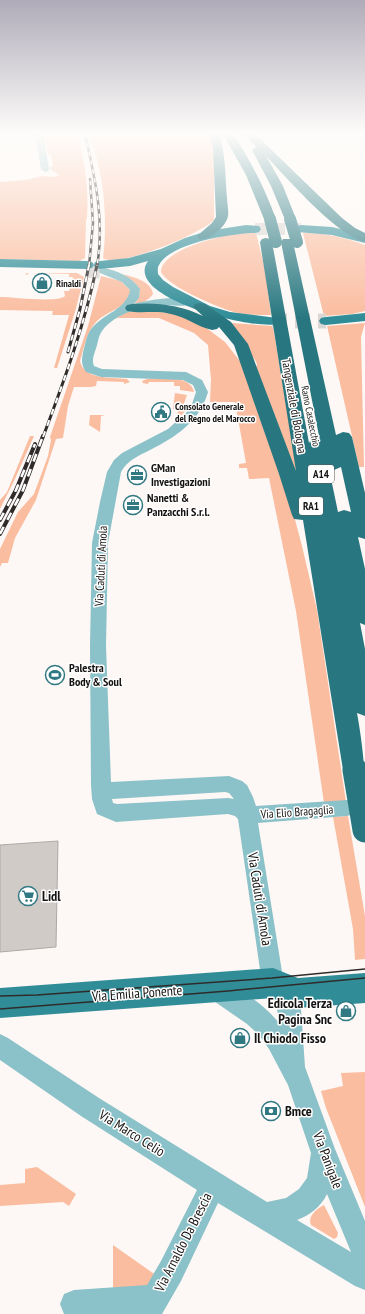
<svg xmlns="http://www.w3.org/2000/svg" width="365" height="1314" font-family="'PT Sans Narrow',sans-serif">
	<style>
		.green { fill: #fabda0 }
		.building { fill: #d1cbc8; stroke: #aea9a6 }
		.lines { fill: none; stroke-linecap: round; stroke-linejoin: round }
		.major-tunnel-far1 { stroke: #dad6d3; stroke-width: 12; stroke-dasharray: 12 6; stroke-linecap: butt }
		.major-tunnel { stroke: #dad6d3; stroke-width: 15; stroke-dasharray: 15 8; stroke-linecap: butt }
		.minor { fill: #8bc1c8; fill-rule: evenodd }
		.major { fill: #308d98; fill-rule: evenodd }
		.highway { fill: #287780; fill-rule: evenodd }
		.tram { stroke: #2e2b2a; stroke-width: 1.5 }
		.rail-far2-casing { stroke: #2e2b2a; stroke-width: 2.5 }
		.rail-far1-casing { stroke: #2e2b2a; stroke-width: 3 }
		.rail-casing { stroke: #2e2b2a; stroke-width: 4 }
		.rail-far2 { stroke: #fff; stroke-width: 1.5; stroke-dasharray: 4.5; stroke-linecap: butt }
		.rail-far1 { stroke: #fff; stroke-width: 2; stroke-dasharray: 6; stroke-linecap: butt }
		.rail { stroke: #fff; stroke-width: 2.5; stroke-dasharray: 8; stroke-linecap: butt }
		.highway-bridge-far1 { stroke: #287780; stroke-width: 12 }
		.highway-bridge { stroke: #287780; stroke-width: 25 }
		.labels { text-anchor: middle; stroke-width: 3; stroke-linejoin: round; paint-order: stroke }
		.far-poi-label { font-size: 10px; font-weight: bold; fill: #151312; stroke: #fff; text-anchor: start }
		.far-street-label { font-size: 10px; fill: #151312; stroke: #fff }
		.shield { fill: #fff; stroke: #5b5a59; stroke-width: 1 }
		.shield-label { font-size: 11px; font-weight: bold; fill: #151312 }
		.street-label { font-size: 12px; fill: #151312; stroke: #fff }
		.poi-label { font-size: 12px; font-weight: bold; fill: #151312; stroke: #fff; text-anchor: start }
		.near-poi-label { font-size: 14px; font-weight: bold; fill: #151312; stroke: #fff; text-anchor: start }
		.near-street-label { font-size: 14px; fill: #151312; stroke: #fff }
	</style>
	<rect width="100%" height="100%" fill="#fdf8f5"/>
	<path class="green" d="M45 134H78C85 162 89 190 87 218L86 220 85 258 79 261 0 259V182L26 180 42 176 54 177 59 175 49 168 53 166 51 154H48Z
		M89 134H209L214 151V220C202 233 118 269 103 258 108 218 104 173 89 134Z
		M238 233H256L265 269 271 315C259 315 246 315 234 312 219 308 167 286 161 272 161 250 220 236 238 233Z
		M303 233C325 233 344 237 365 245V311L352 314 324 316Z
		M27 273H77L84 277 75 312 57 368H54L69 315H52L53 311 0 310V297C13 297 58 303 65 296L64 291H69L73 277H69V274L29 273 27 275 25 274Z
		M121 274C131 276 152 281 153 294 148 301 142 303 134 305 147 288 135 282 121 274Z
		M101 276 121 281 131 291C130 307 107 311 97 321 87 331 84 347 80 361 84 380 111 377 127 379L130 382 124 384V382L97 381 96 386 91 387H74L68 406 63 438 56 439 36 500 15 538 8 563H2L0 567V549L18 512 34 494 48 456 51 440 50 437 88 326Z
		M141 310 180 314 205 327 225 342 243 365 293 512 302 546 317 610 346 802 324 803 296 611 269 478 249 479 247 468H239V464L246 463 235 402H210L211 380 208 345 194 333 159 318H118L115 319 127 312Z
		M231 323 273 326 298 478 255 369 257 365C256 359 252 357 249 352 243 341 239 332 231 323Z
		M365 323 361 337 364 467H359L327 326Z
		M147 379C160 379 190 374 194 392L180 390V386H174V382H149L148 384 143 383 142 381Z
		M175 393 187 395 182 409 186 410 181 416H177L178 410 173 409Z
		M90 415H105L101 416 100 432 89 425Z
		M30 436H34L14 481 0 509V500L7 492Z
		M348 816 365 916V959L355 960 353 929 333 817Z
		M365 1072V1207L326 1108 321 1091 343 1086 341 1073Z
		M37 1167 76 1194 69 1206 63 1202 0 1206V1185L25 1183V1169Z
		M324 1205 338 1233 337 1237 334 1239 311 1225C307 1217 317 1208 324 1205Z
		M113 1245 160 1278 156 1285 113 1291Z"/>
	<path class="building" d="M58 841 56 947 0 952V845Z
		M339 1006H350L353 1019 342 1020Z"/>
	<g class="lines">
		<path class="major-tunnel-far1" d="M255 229H301"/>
		<path class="major-tunnel" d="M86 270 100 271
			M272 321H326"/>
		<path class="minor" d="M35 134H43L49 169 48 171 45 172 41 169Z
			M104 268C118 271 132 277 140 289L139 298 134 304C145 301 186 293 193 302 189 308 174 305 167 305 144 306 116 312 102 331 99 335 98 341 97 345 95 353 91 359 94 366L102 369 186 372 202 380 208 392C200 421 176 437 150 450 138 456 128 460 121 472L108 543 106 646 111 782 229 776 242 781 247 785 253 797 256 806 347 800 354 802 357 808 354 814 347 816 258 823 283 978 293 989 301 1009 305 1067 335 1149 365 1221V1290L355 1286 218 1203 181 1281 162 1314H64L60 1304 64 1294 74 1290 147 1285 161 1261 197 1190 81 1116 0 1060V1034L8 1038 99 1098 267 1202 286 1198 299 1189 307 1178 311 1153 288 1085 269 1049 259 1035 247 1024 208 997 205 989 208 981 216 978C238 987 264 1004 279 1023 278 999 269 1002 262 983L238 819 235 816 228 814 116 822 97 814 92 799 91 785 90 646 92 543 100 502 107 472 114 460 122 453 168 429 187 412 192 404 196 392 193 385 183 380 101 377 86 372C80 363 82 358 84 348 86 341 87 334 92 328 103 314 127 309 130 290L122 282 100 273 99 271 100 269ZM225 792 229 793 234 799 228 798 117 804 113 803 112 799ZM327 1194 351 1252 297 1220C310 1215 321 1207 327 1194Z"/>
		<path class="major" d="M246 225 259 226 261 229 259 232 255 233C233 233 170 243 159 265 157 268 158 271 158 274L163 280 173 287 210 306 230 312 277 318 279 321 277 324C252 330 122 297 148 261L130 266 100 269 95 268 94 265 92 268 87 269 0 267V259L87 261 92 262 94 265 95 262 100 261 129 258 161 249 185 238 207 231Z
			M301 225 332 227 365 235V243L332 235 297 232 295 229 297 226Z
			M365 313V321L326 325 321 324 319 321 321 318 326 317Z
			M273 968 298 978 365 973V1003L298 1008 273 998 0 1018V988Z"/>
		<path class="highway" d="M209 134H219C226 155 225 176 227 198 227 203 229 211 228 216 226 227 209 241 199 239L197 236 212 223 216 217 213 147Z
			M223 134H233C251 161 265 189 276 219L274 222H266L264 219 246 175Z
			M244 134H255L342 218 355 228 365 233V242C336 235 288 179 266 156L283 186 296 219 294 222H286L271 186 252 150 256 147Z
			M266 238 270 239 272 242 309 443 310 441 316 440 320 441 281 242 283 239H291L293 242 336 435 343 432 349 433 352 437 365 493V539L358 537 365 569V625L360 623 365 649V716L357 713C360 729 365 763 364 777L355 780 346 777 343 770 303 520 294 519 292 515 279 474 234 345 219 327 217 329 212 330C198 327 186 317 171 314 156 310 141 314 127 311L125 308 127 305 132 304C157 302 181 305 203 316L193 307 195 304 200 303 205 304 231 322 248 344 296 471 260 242 262 239ZM341 467 351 512 344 510 338 512 329 469 334 470Z"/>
		<path class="tram" d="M0 996 37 995 272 978 365 969
			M0 1009 228 991 365 978"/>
		<defs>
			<path id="rail-far2" d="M85 134C95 178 105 221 97 266
				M89 266 93 223 90 179"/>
			<path id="rail-far1" d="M68 352 80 309 89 265
				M43 437C64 381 85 324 97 265"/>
			<path id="rail" d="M0 520 16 490 35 444
				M0 534 23 490 43 436"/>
		</defs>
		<use href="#rail-far2" class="rail-far2-casing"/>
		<use href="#rail-far1" class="rail-far1-casing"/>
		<use href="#rail" class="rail-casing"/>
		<use href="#rail-far2" class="rail-far2"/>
		<use href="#rail-far1" class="rail-far1"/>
		<use href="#rail" class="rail"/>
		<path class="highway-bridge-far1" d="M270 219 276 242
			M290 219 297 242"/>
		<path class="highway-bridge" d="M355 770 365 830"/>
	</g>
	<linearGradient id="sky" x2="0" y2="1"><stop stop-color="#afabb8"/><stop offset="0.42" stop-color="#fefcfa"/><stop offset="1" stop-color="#fefcfa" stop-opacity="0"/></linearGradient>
	<rect width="365" height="318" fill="url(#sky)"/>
	<defs>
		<symbol id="shop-ring" viewBox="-11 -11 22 22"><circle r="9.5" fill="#fff" stroke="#317982" stroke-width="1.5"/><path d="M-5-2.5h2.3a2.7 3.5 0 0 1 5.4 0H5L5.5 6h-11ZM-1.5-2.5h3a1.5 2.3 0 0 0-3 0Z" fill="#317982"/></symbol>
		<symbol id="civic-ring" viewBox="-11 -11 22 22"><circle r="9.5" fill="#fff" stroke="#317982" stroke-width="1.5"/><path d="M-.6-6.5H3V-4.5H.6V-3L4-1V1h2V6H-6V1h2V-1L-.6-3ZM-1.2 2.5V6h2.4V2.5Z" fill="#317982"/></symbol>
		<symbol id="office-ring" viewBox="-11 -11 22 22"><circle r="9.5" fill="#fff" stroke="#317982" stroke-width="1.5"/><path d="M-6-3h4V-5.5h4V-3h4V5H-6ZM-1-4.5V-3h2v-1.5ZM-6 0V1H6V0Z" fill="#317982"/></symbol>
		<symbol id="stadium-ring" viewBox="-11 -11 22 22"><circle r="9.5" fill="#fff" stroke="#317982" stroke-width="1.5"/><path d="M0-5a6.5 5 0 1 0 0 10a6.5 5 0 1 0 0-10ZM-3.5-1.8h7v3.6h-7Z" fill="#317982"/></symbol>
		<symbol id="supermarket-ring" viewBox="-11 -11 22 22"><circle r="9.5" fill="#fff" stroke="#317982" stroke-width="1.5"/><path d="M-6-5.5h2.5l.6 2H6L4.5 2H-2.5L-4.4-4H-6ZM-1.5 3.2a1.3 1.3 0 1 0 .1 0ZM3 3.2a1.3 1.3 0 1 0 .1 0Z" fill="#317982"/></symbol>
		<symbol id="bank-ring" viewBox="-11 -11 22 22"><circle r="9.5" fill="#fff" stroke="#317982" stroke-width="1.5"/><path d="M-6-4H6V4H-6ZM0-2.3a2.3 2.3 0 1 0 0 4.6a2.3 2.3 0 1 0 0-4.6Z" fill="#317982"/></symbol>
	</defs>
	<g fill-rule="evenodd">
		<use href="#shop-ring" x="31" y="272" width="22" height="22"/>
		<use href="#civic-ring" x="150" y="401" width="22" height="22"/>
		<use href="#office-ring" x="126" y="464" width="22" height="22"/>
		<use href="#office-ring" x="122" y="494" width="22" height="22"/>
		<use href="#stadium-ring" x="44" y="664" width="22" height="22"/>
		<use href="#supermarket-ring" x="17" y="885" width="22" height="22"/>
		<use href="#shop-ring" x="335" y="1000" width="22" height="22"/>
		<use href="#shop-ring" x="229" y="1027" width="22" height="22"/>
		<use href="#bank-ring" x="260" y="1100" width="22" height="22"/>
	</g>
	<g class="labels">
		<g class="far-poi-label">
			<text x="56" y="287">Rinaldi</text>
			<text x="175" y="410">Consolato Generale<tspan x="175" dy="12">del Regno del Marocco</tspan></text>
		</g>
		<g class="far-street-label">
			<text transform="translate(311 416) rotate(79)" y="4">Ramo Casalecchio</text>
		</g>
		<g class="shield">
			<rect x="308" y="465" width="26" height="18" rx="3"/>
			<rect x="299" y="497" width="24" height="18" rx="3"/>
		</g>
		<g class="shield-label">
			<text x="321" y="478">A14</text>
			<text x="311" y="510">RA1</text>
		</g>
		<g class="street-label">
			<text transform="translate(294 406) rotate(80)" y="4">Tangenziale di Bologna</text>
			<text transform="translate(101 566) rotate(-87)" y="4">Via Caduti di Amola</text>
			<text transform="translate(297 812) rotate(-4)" y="4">Via Elio Bragaglia</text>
		</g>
		<g class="poi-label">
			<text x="151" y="472">GMan<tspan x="151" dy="14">Investigazioni</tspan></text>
			<text x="147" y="502">Nanetti &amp;<tspan x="147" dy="14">Panzacchi S.r.l.</tspan></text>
			<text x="69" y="672">Palestra<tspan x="69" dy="14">Body &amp; Soul</tspan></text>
		</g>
		<g class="near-poi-label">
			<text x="42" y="901">Lidl</text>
			<text x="332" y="1008" text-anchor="end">Edicola Terza<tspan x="332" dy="16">Pagina Snc</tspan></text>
			<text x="254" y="1043">Il Chiodo Fisso</text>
			<text x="285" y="1116">Bmce</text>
		</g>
		<g class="near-street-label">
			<text transform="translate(260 899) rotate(81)" y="5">Via Caduti di Amola</text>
			<text transform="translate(137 993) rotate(-4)" y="5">Via Emilia Ponente</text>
			<text transform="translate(132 1133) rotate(32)" y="5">Via Marco Celio</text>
			<text transform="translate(328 1160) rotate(69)" y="5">Via Panigale</text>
			<text transform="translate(183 1242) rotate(-63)" y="5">Via Arnaldo Da Brescia</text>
		</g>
	</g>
</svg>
